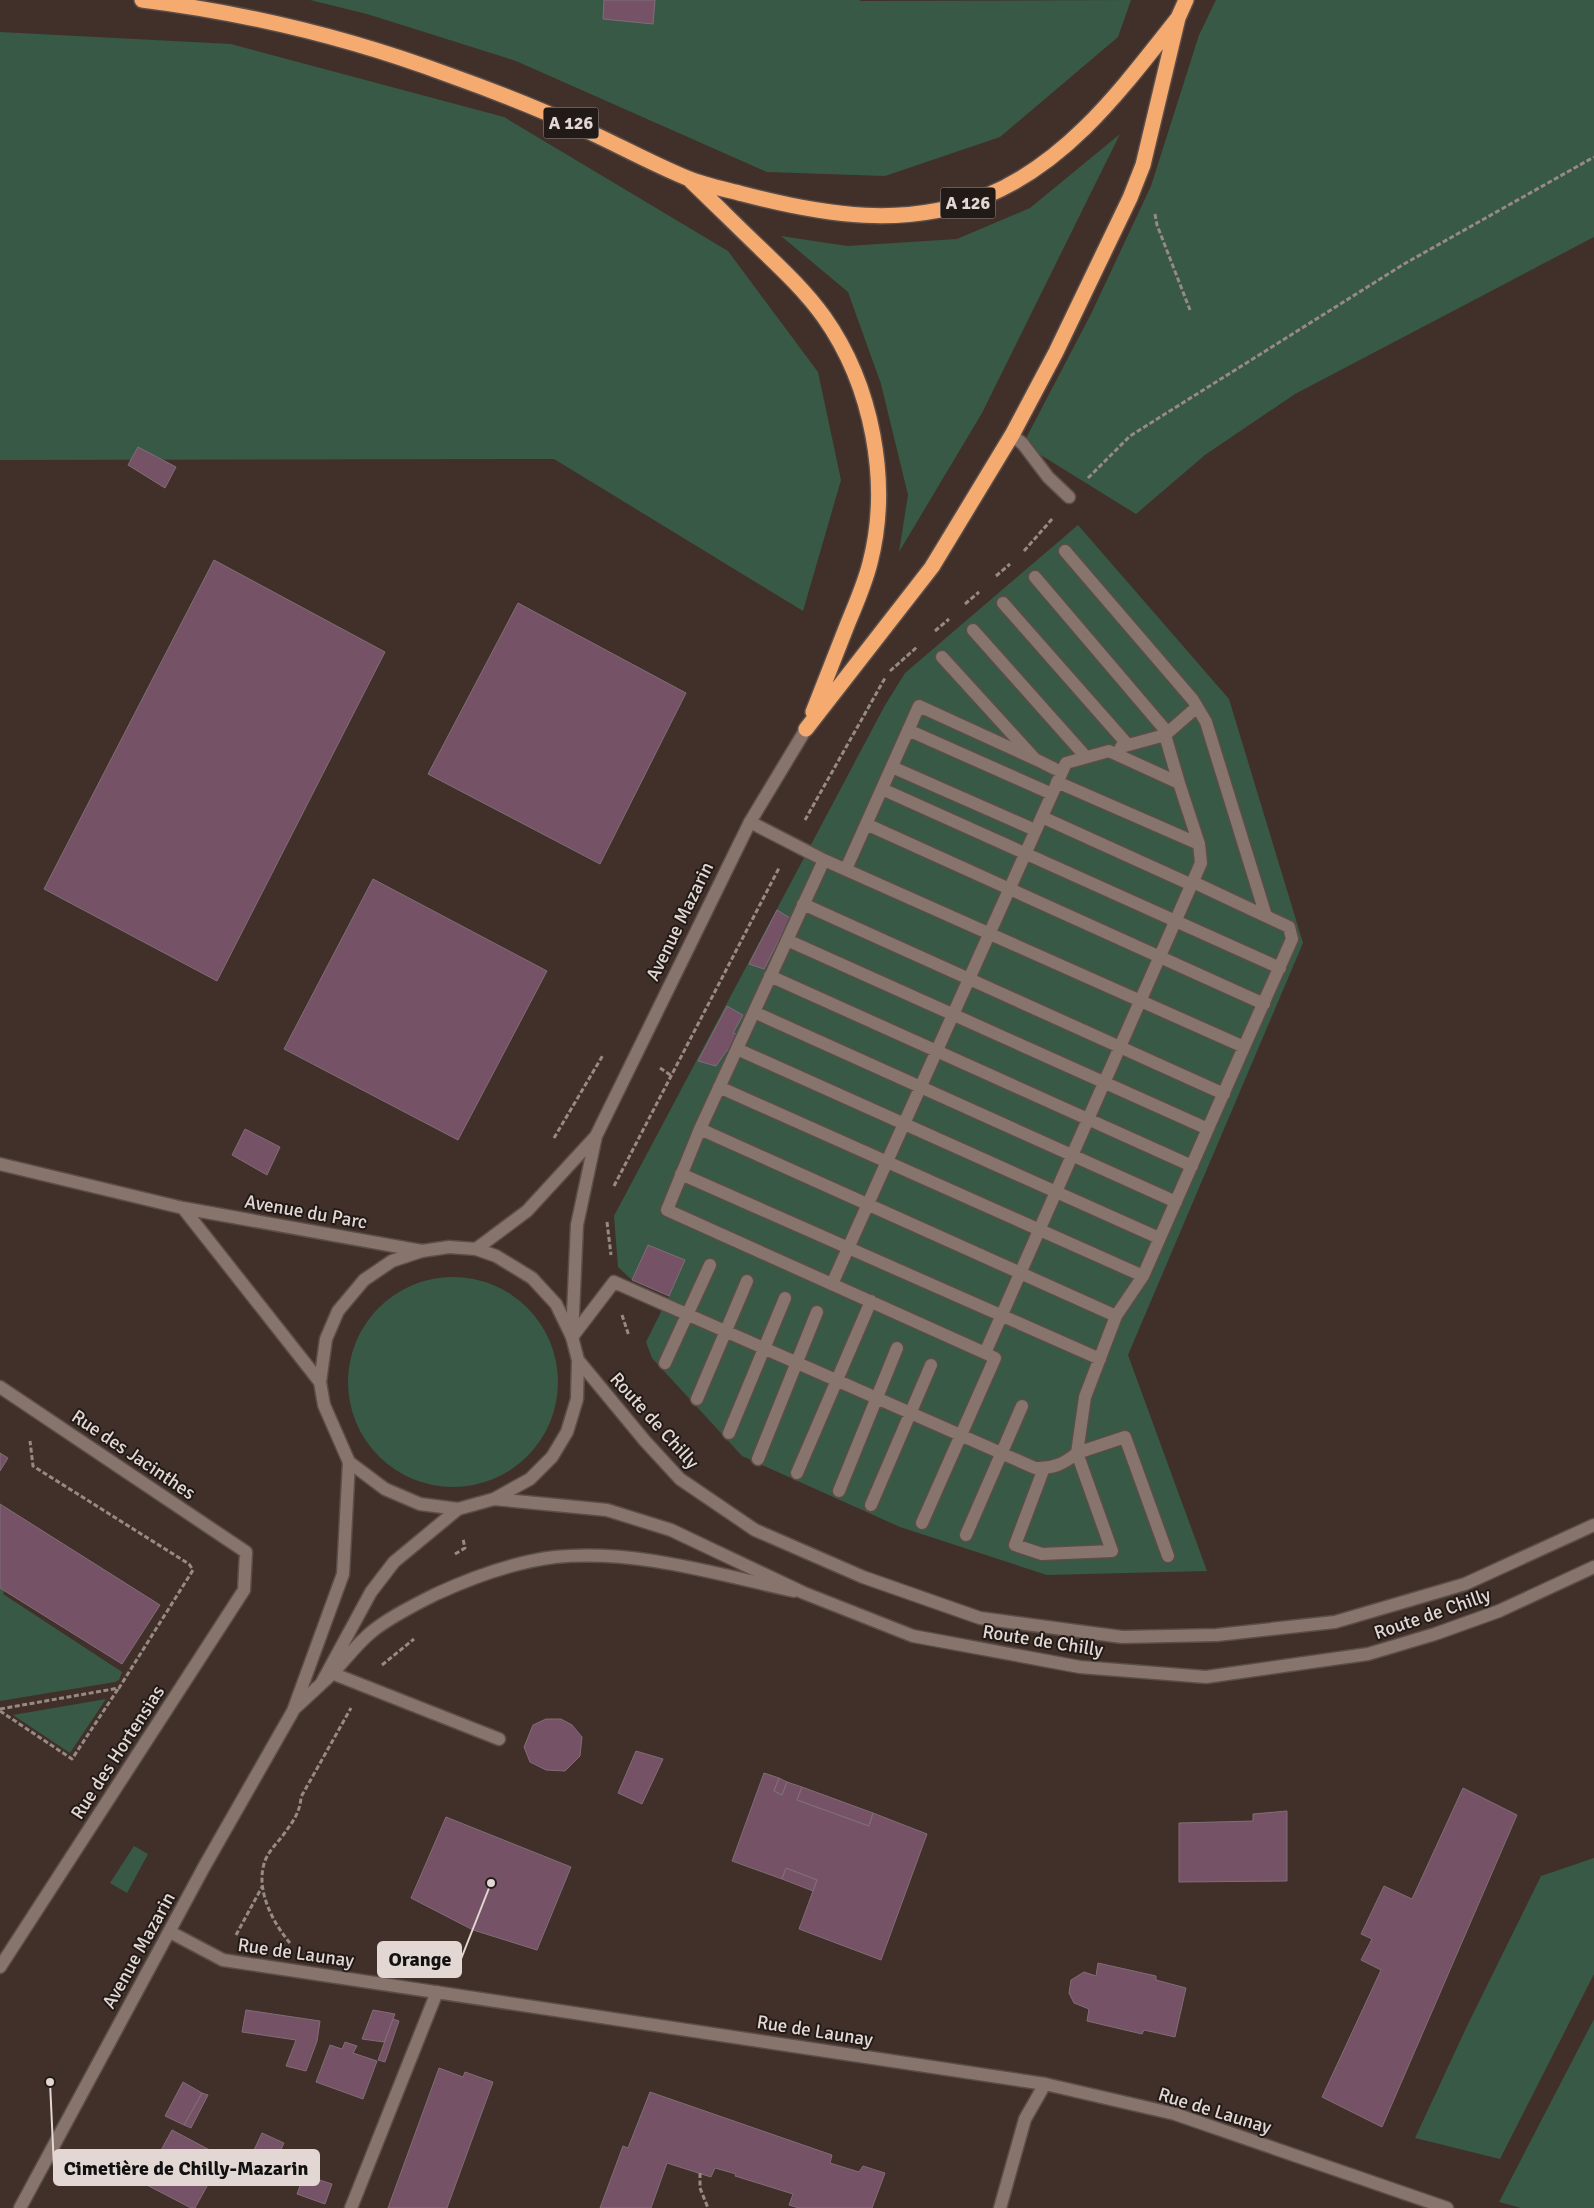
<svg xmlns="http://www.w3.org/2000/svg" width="1594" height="2208" font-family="Signika,sans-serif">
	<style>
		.green { fill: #375946 }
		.building { fill: #755266; stroke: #806d77 }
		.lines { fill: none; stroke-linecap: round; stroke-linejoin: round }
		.service-casing { stroke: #5b4d48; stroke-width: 15 }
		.minor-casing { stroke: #5b4d48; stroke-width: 15 }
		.tertiary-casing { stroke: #5b4d48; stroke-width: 15 }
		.secondary-casing { stroke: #5b4d48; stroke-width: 15 }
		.motorway-casing { stroke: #5b4d48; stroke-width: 18 }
		.path { stroke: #978a84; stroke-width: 3; stroke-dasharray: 5 2.5; stroke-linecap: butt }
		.service { stroke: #87746c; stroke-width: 12 }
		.minor { stroke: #87746c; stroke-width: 12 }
		.tertiary { stroke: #87746c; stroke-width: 12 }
		.secondary { stroke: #87746c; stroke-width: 12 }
		.motorway { stroke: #f5aa6f; stroke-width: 15 }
		.labels { text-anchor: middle; stroke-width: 4; stroke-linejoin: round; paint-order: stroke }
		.shield { fill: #221a17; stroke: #a89e9b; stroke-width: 1 }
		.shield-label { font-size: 18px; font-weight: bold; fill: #e2d7d3 }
		.street-label { font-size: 19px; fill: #e2d7d3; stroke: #221a17 }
		.leader { fill: none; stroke: #e2d7d3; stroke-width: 2 }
		.callout-dot { fill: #e2d7d3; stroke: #221a17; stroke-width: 2 }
		.callout { fill: #e2d7d3; stroke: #e2d7d3; stroke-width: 2 }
		.callout-label { font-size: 20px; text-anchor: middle; font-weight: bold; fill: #111 }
	</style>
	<rect width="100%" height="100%" fill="#413029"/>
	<path class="green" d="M310 0H861L859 1 1131 0 1118 37 1000 137 885 176 767 172 516 61 367 14Z
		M1216 0H1594V237L1295 394 1205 455 1136 514 1023 444 1091 314 1151 186 1199 35Z
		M0 32 231 44 504 117 728 251 818 372 841 480 803 611 554 459 0 460Z
		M1120 134 982 413 899 552 908 495 881 384 848 292 781 236 847 246 957 239 1030 208Z
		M1078 525 1229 699 1303 943 1128 1355 1207 1571 1047 1575 900 1527 742 1456 652 1358 646 1342 669 1296 632 1280 618 1267 614 1216 884 707 905 673Z
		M348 1382a105 105 0 1 1 210 0a105 105 0 1 1-210 0Z
		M0 1588 4 1591 3 1594 122 1672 119 1680 115 1682 0 1701Z
		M106 1699 70 1753 13 1715Z
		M134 1846 148 1854 127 1893 110 1883Z
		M1594 1858V1974L1500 2159 1415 2138 1468 2024 1541 1876Z
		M1594 2019V2208H1521L1499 2202Z"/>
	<path class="building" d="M604 0H655L653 24 603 19Z
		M138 447 176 467 165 488 128 465Z
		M214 560 385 652 217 981 44 889Z
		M518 603 686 693 600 864 428 774Z
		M373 879 547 971 458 1140 284 1049Z
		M777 910 790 918 764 969 749 964Z
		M727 1006 743 1015 733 1033 741 1035 732 1051 727 1050 716 1066 698 1061Z
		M245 1129 280 1147 267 1175 232 1155Z
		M648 1245 685 1260 669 1296 632 1280Z
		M0 1453 8 1458 0 1471Z
		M0 1504 160 1605 122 1664 0 1588Z
		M546 1719H561L572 1725 582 1737 580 1756 565 1771 546 1770 530 1762 524 1747 533 1725Z
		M636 1751 663 1759 642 1804 618 1793Z
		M764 1773 779 1778 774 1791 782 1795 787 1782 802 1787 797 1800 869 1826 873 1813 927 1834 881 1960 799 1929 817 1880 786 1868 782 1879 732 1861Z
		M779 1778 787 1782 782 1795 774 1791Z
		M802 1787 873 1813 869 1826 797 1800Z
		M1463 1788 1517 1815 1382 2127 1322 2097 1381 1970 1361 1960 1372 1939 1361 1934 1384 1886 1412 1899Z
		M1287 1811V1881L1179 1882V1823L1253 1821V1814Z
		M446 1817 571 1867 537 1950 473 1930 411 1898Z
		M786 1868 817 1880 813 1891 782 1879Z
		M1098 1963 1156 1976V1980L1186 1988 1175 2037 1144 2030 1142 2034 1087 2021 1089 2009 1074 2003 1069 1993 1071 1980 1084 1972 1096 1976Z
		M246 2010 320 2021 317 2041 306 2071 286 2066 296 2040 242 2032Z
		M373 2010 395 2014 384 2042 362 2039Z
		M393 2019 399 2021 385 2062 378 2060Z
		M345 2042 357 2046 353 2053 377 2061 363 2099 316 2082 330 2045 342 2049Z
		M439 2068 463 2077 465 2072 493 2082 447 2208H388Z
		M183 2082 202 2093 184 2125 165 2116Z
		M650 2092 832 2155 830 2163 859 2172 863 2166 885 2173 872 2208H799L789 2205 793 2194 735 2176 736 2174 715 2168 711 2177 667 2163 651 2208H600L623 2146 628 2148Z
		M202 2093 208 2095 191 2128 184 2125Z
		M172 2130 223 2157 195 2208H191L143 2183Z
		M262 2133 284 2143 269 2176 247 2165Z
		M304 2175 332 2184 325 2204 297 2194Z"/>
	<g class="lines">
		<defs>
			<path id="service" d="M1012 435 1023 444 1048 477 1069 497
				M1065 551 1193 700 1206 722 1266 916
				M1035 577 1167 732
				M1003 603 1128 745
				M973 630 1086 757
				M908 730 1052 794
				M1165 735 1197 707
				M1121 747 1165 735 1179 783
				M1035 759 1061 772
				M892 767 1035 830
				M1057 782 1199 844
				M882 789 1280 968
				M1042 817 1192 885
				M750 822 824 860 1244 1047 1143 1276 1116 1316 700 1129 824 860
				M866 824 1264 1004
				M846 869 919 706 1035 759 942 657
				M1193 882 1289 927 1292 939 1244 1047
				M803 904 1224 1094
				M787 940 1208 1129
				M770 976 1192 1166
				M754 1012 1176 1202
				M737 1049 1159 1238
				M719 1087 1143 1276
				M700 1129 667 1210 985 1353 1201 863 1199 844 1179 783 1109 751 1066 763 832 1284
				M681 1174 1100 1359
				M572 1337 614 1282 1035 1468C1052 1469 1064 1464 1077 1453L1085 1397 1116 1316
				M665 1363 710 1265
				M0 1387 246 1552 244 1590 0 1967
				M697 1399 747 1281
				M729 1433 785 1298
				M758 1459 817 1312
				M1044 1468 1015 1545 1042 1554 1112 1551 1077 1453 1125 1437 1168 1556
				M797 1473 871 1301
				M839 1491 897 1348
				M871 1505 931 1365
				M922 1523 995 1358 985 1353
				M966 1535 1022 1406
				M334 1674 499 1739
				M351 2208 437 1992
				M1000 2208 1025 2119 1045 2084"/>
			<path id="minor" d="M0 1164 183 1208 422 1251
				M183 1208 320 1382
				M170 1932 223 1960 1045 2084 1175 2114 1447 2208"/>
			<path id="tertiary" d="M321 1684C339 1669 351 1650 368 1635 384 1620 416 1604 436 1594 473 1577 514 1562 555 1557 636 1549 716 1574 794 1591
				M294 1709 321 1684 371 1592 394 1562 458 1509
				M20 2208 204 1867 293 1711 343 1574 349 1462"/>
			<path id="secondary" d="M476 1249 527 1211 596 1136
				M572 1336 577 1225 596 1136 750 822 806 729
				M578 1360 577 1399 567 1432 552 1457 530 1479 494 1499 458 1509 420 1504 385 1489 349 1462 324 1405 320 1382 326 1339 338 1311 364 1280 392 1261 422 1251 449 1247 476 1249 496 1256 532 1278 556 1304 572 1337 578 1360 645 1441 680 1479 755 1530 863 1577 980 1618 1122 1637 1217 1635 1335 1622 1465 1584 1594 1525
				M494 1499 607 1510 671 1530 804 1593 913 1636 1080 1667 1206 1677 1368 1654 1435 1634 1499 1611 1594 1567"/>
			<path id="motorway" d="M142 0C246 13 350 38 449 75 491 90 532 106 572 124 611 141 648 162 687 178 704 185 724 189 743 194 823 215 906 229 986 196 1070 161 1123 87 1178 18
				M691 181C715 204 738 227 762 250 784 271 806 292 824 317 872 385 891 482 870 563 865 583 856 604 848 623 836 653 825 682 813 712
				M806 729 932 567 1012 435 1056 352 1130 198 1143 165 1178 18 1186 0"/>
		</defs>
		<use href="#service" class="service-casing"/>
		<use href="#minor" class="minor-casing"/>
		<use href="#tertiary" class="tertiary-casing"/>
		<use href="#secondary" class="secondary-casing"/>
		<use href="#motorway" class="motorway-casing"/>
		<path class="path" d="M1155 214 1157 225 1190 310
			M1088 478 1130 436 1404 264 1594 157
			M1024 551 1053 518
			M996 576 1010 564
			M965 604 979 592
			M935 631 949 619
			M890 671 917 647
			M805 820 885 678
			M660 1068 672 1076
			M554 1138 603 1055
			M614 1186 779 868
			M607 1222 611 1255
			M622 1315 629 1336
			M455 1554 465 1548 463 1539
			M382 1665 414 1639
			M0 1709 119 1688 193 1570 189 1564 33 1466 30 1441
			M0 1711 72 1759 118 1689
			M236 1935 262 1887
			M290 1943C273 1923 256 1891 264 1864 266 1855 275 1845 281 1838 291 1824 300 1814 301 1797L351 1708
			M700 2173V2188L708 2208"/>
		<use href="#service" class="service"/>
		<use href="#minor" class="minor"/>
		<use href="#tertiary" class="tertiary"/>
		<use href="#secondary" class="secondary"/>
		<use href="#motorway" class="motorway"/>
	</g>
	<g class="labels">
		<g class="shield">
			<rect x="543.5" y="107.5" width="55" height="31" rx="4"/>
			<rect x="940.5" y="187.5" width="55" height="31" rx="4"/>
		</g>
		<g class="shield-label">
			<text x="571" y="129">A 126</text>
			<text x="968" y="209">A 126</text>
		</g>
		<g class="street-label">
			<text transform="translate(679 921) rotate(-64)" y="7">Avenue Mazarin</text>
			<text transform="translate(306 1211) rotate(10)" y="7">Avenue du Parc</text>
			<text transform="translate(655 1420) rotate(48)" y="7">Route de Chilly</text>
			<text transform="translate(134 1454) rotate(34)" y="7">Rue des Jacinthes</text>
			<text transform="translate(1432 1613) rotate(-19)" y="7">Route de Chilly</text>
			<text transform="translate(1043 1640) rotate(9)" y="7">Route de Chilly</text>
			<text transform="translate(117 1752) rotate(-57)" y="7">Rue des Hortensias</text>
			<text transform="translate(138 1950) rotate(-61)" y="7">Avenue Mazarin</text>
			<text transform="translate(296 1952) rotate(8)" y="7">Rue de Launay</text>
			<text transform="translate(815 2030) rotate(9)" y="7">Rue de Launay</text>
			<text transform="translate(1215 2110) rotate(17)" y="7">Rue de Launay</text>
		</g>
	</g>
	<path class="leader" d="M491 1883L461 1959M50 2082L54 2168"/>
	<g class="callout-dot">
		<circle cx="491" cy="1883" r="5"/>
		<circle cx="50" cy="2082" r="5"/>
	</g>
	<g class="callout">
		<rect x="378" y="1942" width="83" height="35" rx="5"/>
		<rect x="54" y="2150" width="265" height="35" rx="5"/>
	</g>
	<g class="callout-label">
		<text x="420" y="1966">Orange</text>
		<text x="186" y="2175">Cimetière de Chilly-Mazarin</text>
	</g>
</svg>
